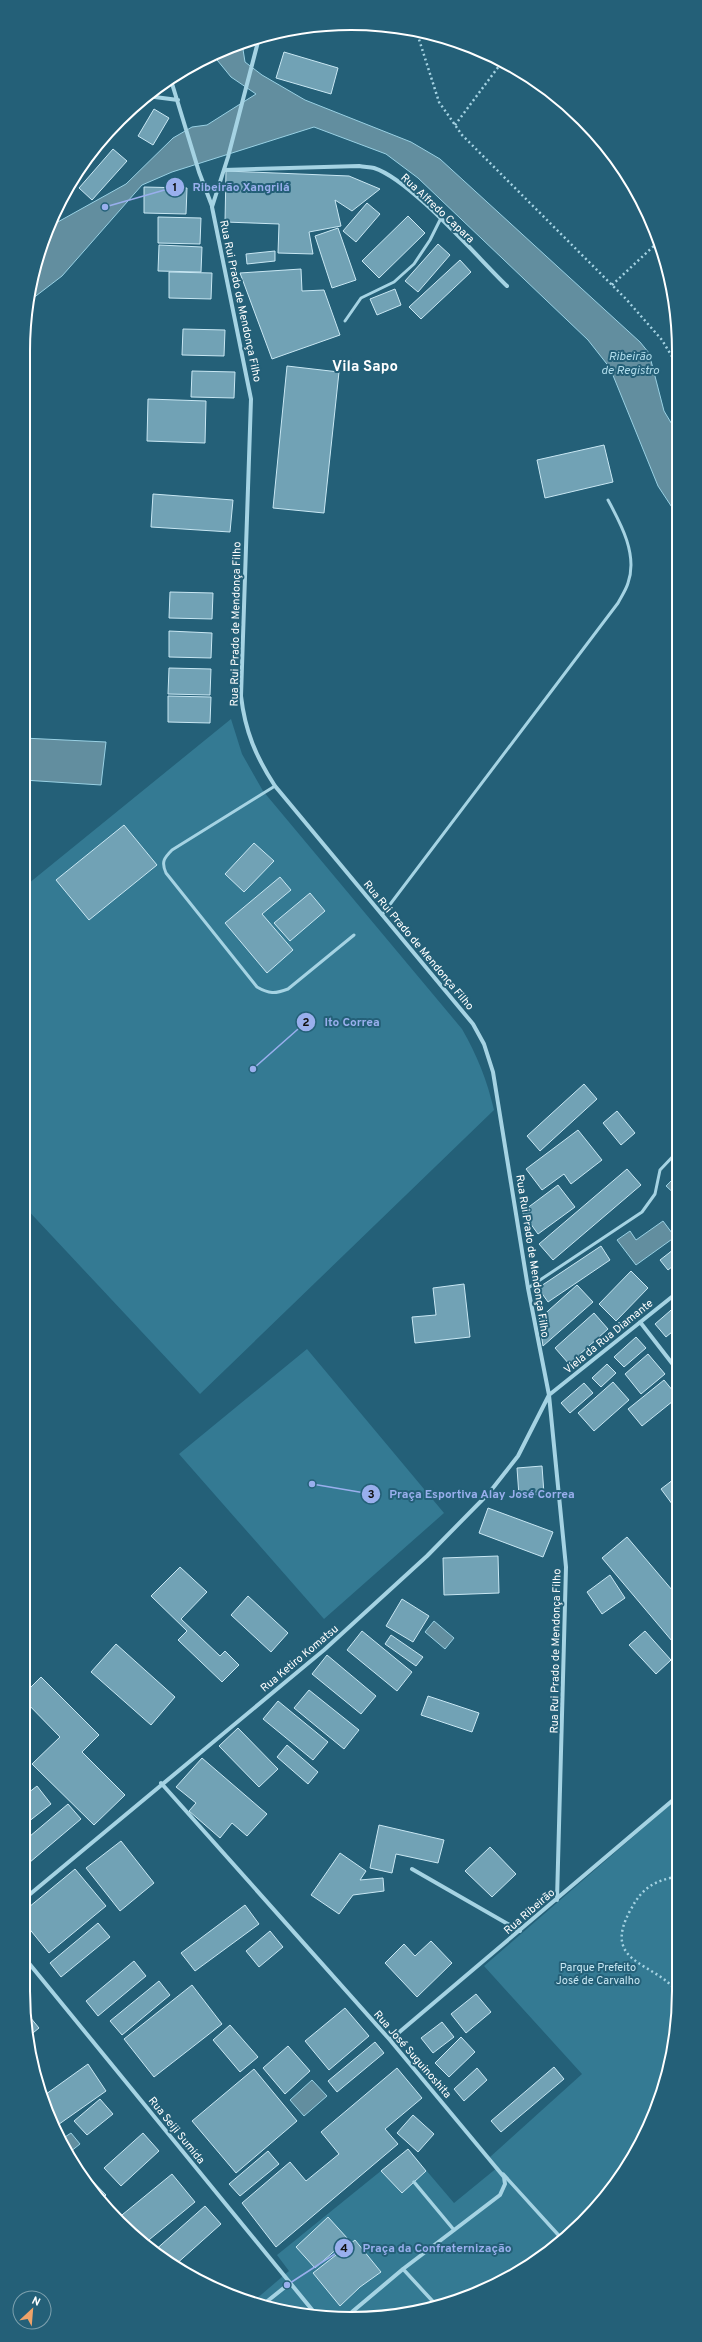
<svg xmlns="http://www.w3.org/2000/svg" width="702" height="2342" font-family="Overpass,sans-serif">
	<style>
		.green { fill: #347a93 }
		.water { fill: #628e9f; stroke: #99d1e4 }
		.building { fill: #71a2b5; stroke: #c8e7f3 }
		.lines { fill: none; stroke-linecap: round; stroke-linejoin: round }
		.path { stroke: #a5d3e3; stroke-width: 2.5; stroke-dasharray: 2 3; stroke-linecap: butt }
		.service { stroke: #a5d3e3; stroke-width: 3 }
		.pedestrian { stroke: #a5d3e3; stroke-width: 3.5 }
		.minor { stroke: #a5d3e3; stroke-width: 4 }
		.labels { text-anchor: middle; stroke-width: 4; stroke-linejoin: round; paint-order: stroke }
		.street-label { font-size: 11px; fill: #fff; stroke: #246078 }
		.park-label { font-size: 11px; fill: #c8e7f3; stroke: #246078 }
		.water-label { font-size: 12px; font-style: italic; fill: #b0dceb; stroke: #246078 }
		.district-label { font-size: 15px; font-weight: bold; fill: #fff; stroke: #246078 }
		.rim { fill: none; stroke: #fff; stroke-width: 2 }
		.leader { fill: none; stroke: #99afed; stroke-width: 1.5 }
		.callout-dot { fill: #99afed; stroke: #246078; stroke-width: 1.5 }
		.mark-label { font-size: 12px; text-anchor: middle; font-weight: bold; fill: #111 }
		.callout-label { font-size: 12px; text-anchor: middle; font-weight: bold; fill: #99afed; stroke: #246078; stroke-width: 4; stroke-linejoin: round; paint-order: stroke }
	</style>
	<rect width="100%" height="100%" fill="#246078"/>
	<path class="green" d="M231 719 242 754 263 791 462 1029C477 1055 487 1080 494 1110L200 1394 23 1205V888Z
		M307 1349 444 1513 324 1619 179 1454Z
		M679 1797V1991L673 2055 654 2117 624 2173 550 2251 496 2285 436 2308 373 2318 308 2316 255 2300 289 2271 277 2255 408 2149 454 2203 498 2167 490 2157 582 2074 484 1966Z"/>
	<path class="water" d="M242 43 245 62 262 75 305 100 411 142 440 159 640 342 649 353 664 411 676 431 677 515 658 486 610 368 588 340 418 178 386 154 314 127 172 172 142 185 62 276 28 302 29 287 47 228 126 184 173 138 192 127 207 125 256 94 231 77 213 55Z
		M23 738 106 742 101 785 23 780Z
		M678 1174V1197L666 1186Z
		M663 1221 675 1237 636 1265 617 1240 630 1231 636 1240Z
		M434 1621 454 1638 445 1649 425 1632Z
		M312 2080 327 2096 304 2116 290 2100Z
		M71 2133 80 2144 70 2152 62 2139Z"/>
	<path class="building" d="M284 52 338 68 331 94 276 78Z
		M154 109 169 118 153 145 138 136Z
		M95 148 92 161 82 164Z
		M113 149 127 161 92 200 79 188Z
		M226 171 349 176 380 189 352 211 335 200 341 226 309 232 313 254 278 253 279 224 225 222Z
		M144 187 187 188 186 214 144 213Z
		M367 203 380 214 356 242 343 231Z
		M408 216 425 233 379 278 362 261Z
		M158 217 201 218 200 244 158 243Z
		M338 228 356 280 332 288 315 236Z
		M438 244 450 255 418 292 405 281Z
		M159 245 202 247 201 272 158 271Z
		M275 251V261L247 264 246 254Z
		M460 260 471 272 421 319 409 307Z
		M301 269 302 291 324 290 340 335 272 359 240 273Z
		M169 272 212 273 211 299 169 298Z
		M395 289 401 305 377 315 370 299Z
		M183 329 225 330 224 356 182 355Z
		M287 366 339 372 324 513 273 508Z
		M192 371 235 372 234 398 191 397Z
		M148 399 206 401 205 443 147 441Z
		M604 445 613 482 545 498 537 460Z
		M153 494 233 500 230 532 151 527Z
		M170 592 213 593 212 619 169 618Z
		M169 631 212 633 211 658 169 657Z
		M169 668 211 669 210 695 168 694Z
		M168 696 211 697 210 723 168 722Z
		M124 825 157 865 89 920 56 880Z
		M254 843 274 861 244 892 225 874Z
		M280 877 291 890 262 914 293 950 267 973 225 923Z
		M310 893 325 911 290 941 274 923Z
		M584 1084 597 1099 540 1151 527 1136Z
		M617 1111 635 1133 621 1145 603 1123Z
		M578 1130 602 1160 571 1184 564 1174 542 1190 526 1169Z
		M627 1169 641 1185 553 1260 539 1244Z
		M558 1185 575 1207 538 1234 522 1212Z
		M601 1246 610 1260 548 1302 538 1288Z
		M678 1246V1262L668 1270 660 1260Z
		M631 1271 648 1288 616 1321 599 1304Z
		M464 1284 470 1337 415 1343 412 1317 436 1315 433 1288Z
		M577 1285 593 1302 543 1346 539 1319Z
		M678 1304V1327L666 1337 655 1324Z
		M594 1313 608 1329 569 1364 555 1348Z
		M636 1337 646 1348 624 1367 614 1357Z
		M648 1354 665 1374 641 1394 625 1374Z
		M607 1364 616 1373 601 1387 592 1378Z
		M664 1380 678 1397 642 1426 628 1409Z
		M613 1382 629 1400 594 1431 578 1413Z
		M584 1383 593 1393 570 1413 561 1403Z
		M678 1448V1457L674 1451Z
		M542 1466 544 1494 519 1496 517 1468Z
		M678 1476V1512L661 1489Z
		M488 1508 553 1532 543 1557 479 1533Z
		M627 1537 678 1597V1635L672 1641 602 1558Z
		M498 1556 499 1593 444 1595 443 1558Z
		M180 1567 207 1592 181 1619 220 1656 225 1651 239 1665 222 1682 178 1640 187 1631 151 1596Z
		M610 1575 625 1598 602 1614 587 1592Z
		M248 1596 288 1633 271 1652 231 1615Z
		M402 1599 429 1616 413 1642 386 1626Z
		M362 1631 412 1672 397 1691 347 1650Z
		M645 1631 671 1660 656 1674 629 1645Z
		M391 1635 423 1657 416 1666 385 1644Z
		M116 1644 175 1697 151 1725 91 1672Z
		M678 1647V1658L673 1652Z
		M327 1655 376 1696 361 1714 312 1674Z
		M41 1677 99 1735 82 1752 125 1795 94 1825 32 1764 60 1737 23 1699V1695Z
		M309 1690 359 1730 344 1749 294 1708Z
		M428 1696 479 1713 472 1732 421 1715Z
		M278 1701 328 1742 313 1760 263 1719Z
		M238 1728 278 1769 259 1787 219 1746Z
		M287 1745 318 1772 308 1784 277 1757Z
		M202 1758 267 1814 247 1836 232 1823 220 1838 189 1811 196 1803 176 1787Z
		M37 1786 51 1804 23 1826V1797Z
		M68 1804 81 1819 23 1868V1842Z
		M379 1825 444 1840 438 1863 396 1854 392 1873 370 1868Z
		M121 1841 154 1883 120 1911 86 1868Z
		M490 1847 516 1874 492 1897 465 1871Z
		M340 1853 366 1871 360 1880 383 1878 384 1891 353 1895 339 1914 311 1895Z
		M75 1869 106 1906 49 1953 23 1921V1912Z
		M245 1905 259 1924 195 1971 181 1953Z
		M98 1923 110 1937 61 1977 50 1963Z
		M270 1931 283 1947 259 1967 246 1951Z
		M431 1941 452 1963 417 1997 385 1963 404 1944 415 1956Z
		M134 1961 146 1976 98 2016 86 2001Z
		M159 1981 170 1995 122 2035 110 2021Z
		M192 1985 222 2024 154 2077 124 2039Z
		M476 1994 491 2012 466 2033 451 2014Z
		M345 2008 369 2036 329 2070 305 2041Z
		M25 2011 39 2028 28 2037Z
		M442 2022 454 2037 433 2053 421 2038Z
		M230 2025 258 2057 240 2072 213 2040Z
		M461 2037 475 2052 449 2077 435 2063Z
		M375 2042 384 2053 337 2092 328 2081Z
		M288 2046 310 2071 285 2094 263 2068Z
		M88 2064 106 2091 55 2127 48 2116 42 2097Z
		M554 2067 564 2079 501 2132 491 2121Z
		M397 2068 422 2098 385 2129 398 2144 276 2247 242 2203 290 2162 306 2181 339 2154 321 2132Z
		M477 2068 487 2080 464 2101 454 2089Z
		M254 2069 297 2121 236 2173 192 2121Z
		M100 2099 113 2114 87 2135 74 2121Z
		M413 2115 434 2134 418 2152 397 2133Z
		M143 2133 159 2151 121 2186 104 2168Z
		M408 2149 426 2171 402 2193 381 2171Z
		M268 2151 279 2164 240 2196 229 2184Z
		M80 2168 106 2195 100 2201Z
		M172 2174 195 2202 144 2244 117 2219Z
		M205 2206 221 2224 174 2266 153 2252Z
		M328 2217 348 2239 315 2268 296 2247Z
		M355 2240 381 2272 360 2287 340 2306 313 2273Z"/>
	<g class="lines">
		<path class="path" d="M416 30 439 102 462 135 626 299 662 340 676 363
			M455 125 502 62
			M612 285 657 243
			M679 1995C658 1961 599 1966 631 1909 643 1887 654 1881 679 1876"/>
		<path class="service" d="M345 321 361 298 394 282 414 264 430 240 440 220
			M275 786 172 850C164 858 161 862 166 873L257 987C269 994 275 994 288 989L354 935
			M382 915 618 603C621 597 626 590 628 583 638 555 621 524 608 500
			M528 1288 642 1212 655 1194 660 1170 678 1151"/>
		<path class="pedestrian" d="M503 2174 562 2239
			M414 2182 454 2230
			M403 2269 438 2307"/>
		<path class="minor" d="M259 38 228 157 212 207 251 399 241 696C245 731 256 757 275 786L473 1024 484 1044 493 1072 528 1288 549 1395 566 1567 557 1900
			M170 77 199 172 212 206
			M147 96 178 100
			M224 170 359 166C364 167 370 167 374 168 411 180 477 257 507 286
			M640 1322 678 1371
			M161 1783 390 2040 504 2177 505 2184 500 2195 403 2269 346 2317
			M412 1869 520 1931
			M23 1900 324 1650 427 1556 489 1493 518 1456 549 1395 678 1292
			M23 1956 318 2317
			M390 2040 679 1795
			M265 2303 290 2283"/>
	</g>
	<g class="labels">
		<g class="street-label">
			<text transform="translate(438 208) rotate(43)" y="4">Rua Alfredo Capara</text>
			<text transform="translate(241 301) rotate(78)" y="4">Rua Rui Prado de Mendonça Filho</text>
			<text transform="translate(235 624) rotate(-89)" y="4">Rua Rui Prado de Mendonça Filho</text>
			<text transform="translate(419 945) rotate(50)" y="4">Rua Rui Prado de Mendonça Filho</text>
			<text transform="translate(533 1256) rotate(81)" y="4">Rua Rui Prado de Mendonça Filho</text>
			<text transform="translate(608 1336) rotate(-39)" y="4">Viela da Rua Diamante</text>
			<text transform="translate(555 1651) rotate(-89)" y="4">Rua Rui Prado de Mendonça Filho</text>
			<text transform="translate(299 1658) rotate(-40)" y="4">Rua Ketiro Komatsu</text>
			<text transform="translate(529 1911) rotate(-41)" y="4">Rua Ribeirão</text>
			<text transform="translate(413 2054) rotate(49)" y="4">Rua José Suguinoshita</text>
			<text transform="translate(177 2130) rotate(51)" y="4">Rua Seiji Sumida</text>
		</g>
		<g class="park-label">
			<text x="598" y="1971">Parque Prefeito<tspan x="598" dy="13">José de Carvalho</tspan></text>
		</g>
		<g class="water-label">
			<text x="630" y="360">Ribeirão<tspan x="630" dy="14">de Registro</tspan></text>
		</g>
		<g class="district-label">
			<text x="365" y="371">Vila Sapo</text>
		</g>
	</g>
	<path d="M0 0H702V2342H0ZM351 30H351A321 321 0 0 1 672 351V1991A321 321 0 0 1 351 2312H351A321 321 0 0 1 30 1991V351A321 321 0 0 1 351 30Z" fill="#246078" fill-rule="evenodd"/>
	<path class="rim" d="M351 30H351A321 321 0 0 1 672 351V1991A321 321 0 0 1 351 2312H351A321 321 0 0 1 30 1991V351A321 321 0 0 1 351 30Z"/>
	<path class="leader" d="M105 207L175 187M253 1069L306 1022M312 1484L371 1494M287 2285L344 2248"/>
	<g class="callout-dot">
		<circle cx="105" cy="207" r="4"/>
		<circle cx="253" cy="1069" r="4"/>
		<circle cx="312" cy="1484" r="4"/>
		<circle cx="287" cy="2285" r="4"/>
		<circle cx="175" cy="187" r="10"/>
		<circle cx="306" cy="1022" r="10"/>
		<circle cx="371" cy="1494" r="10"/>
		<circle cx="344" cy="2248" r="10"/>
	</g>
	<g class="mark-label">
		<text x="175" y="191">1</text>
		<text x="306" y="1026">2</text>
		<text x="371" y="1498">3</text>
		<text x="344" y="2252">4</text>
	</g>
	<g class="callout-label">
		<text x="241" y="191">Ribeirão Xangrilá</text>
		<text x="352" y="1026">Ito Correa</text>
		<text x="482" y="1498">Praça Esportiva Alay José Correa</text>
		<text x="437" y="2252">Praça da Confraternização</text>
	</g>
	<g transform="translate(32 2310) rotate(26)"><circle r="19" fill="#246078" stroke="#7ca0ae"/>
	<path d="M0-3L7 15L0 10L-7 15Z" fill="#eea369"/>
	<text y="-6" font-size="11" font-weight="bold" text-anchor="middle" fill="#ffffff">N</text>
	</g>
</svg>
